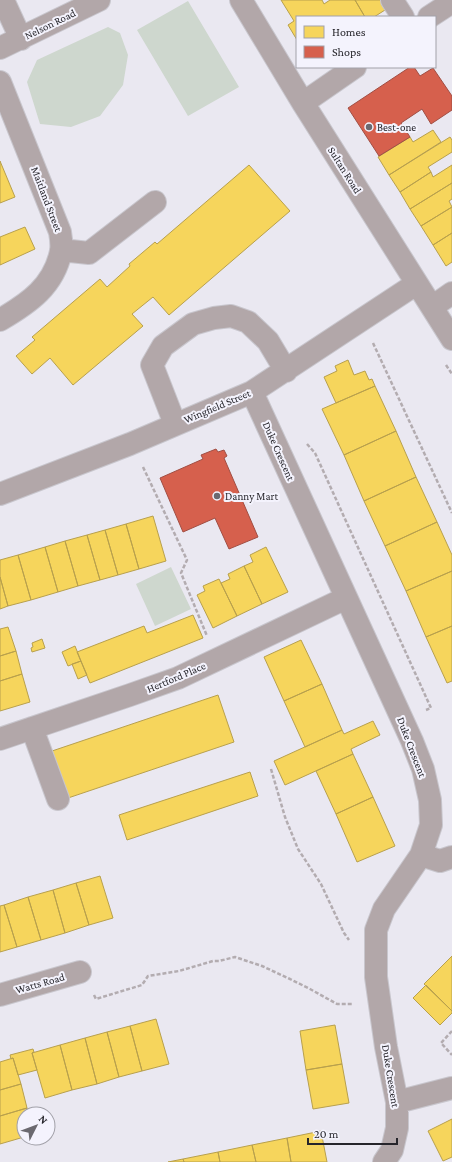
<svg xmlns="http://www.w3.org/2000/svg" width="452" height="1162" font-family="'Crimson Pro',serif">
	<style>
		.green { fill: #ced7ce }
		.homes { fill: #f6d55c; stroke: #b8a04d }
		.shops { fill: #d6604d; stroke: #a14e43 }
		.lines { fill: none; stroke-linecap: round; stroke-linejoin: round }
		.minor-casing { stroke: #c8c6cd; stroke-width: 24 }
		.path { stroke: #b3acb0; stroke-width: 2.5; stroke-dasharray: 4 2; stroke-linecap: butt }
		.minor { stroke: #b2a7a9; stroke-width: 22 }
		.poi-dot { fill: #6b6970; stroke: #f4f3fd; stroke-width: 1.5 }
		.labels { text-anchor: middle; stroke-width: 4; stroke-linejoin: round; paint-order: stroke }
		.street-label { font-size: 11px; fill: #26252b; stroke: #f4f3fd }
		.poi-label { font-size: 11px; fill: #26252b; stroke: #f4f3fd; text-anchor: start }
	</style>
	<rect width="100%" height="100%" fill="#eae8f1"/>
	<path class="green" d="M188 1 239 87 188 116 137 30Z
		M108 27 120 33 128 55 123 85 100 116 71 127 40 124 27 82 37 60Z
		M171 567 191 609 155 626 136 584Z"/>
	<path class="homes" d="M281 0H322L324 4 330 0H355L365 17H297V40L288 25 294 21Z
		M355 0H391L382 5 385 10 374 17H365Z
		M433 130 441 142 389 175 378 157 410 137 413 142Z
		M450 137 452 140V152L428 167 431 172 400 192 389 175Z
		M0 161 15 197 0 203Z
		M249 165 290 211 169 315 153 297 132 314 143 326 73 385 50 358 32 374 16 356 35 340 32 337 100 279 107 287 130 266 129 264 155 242 157 244Z
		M452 165V183L410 209 400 192 431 172 433 177Z
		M452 183V199L449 201 452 207 421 226 410 209Z
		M452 207V233L433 245 421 226Z
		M25 227 35 249 0 265V237Z
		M452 233V262L446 266 433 245Z
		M348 360 354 375 365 371 369 380 372 379 375 386 336 403 324 377 337 371 335 366Z
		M375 386 396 431 344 455 322 409Z
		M396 431 416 477 364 501 344 455Z
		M416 477 437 522 385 546 364 501Z
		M153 516 166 561 139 569 126 524Z
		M437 522 452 555V571L406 591 385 546Z
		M126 524 139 569 118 575 105 530Z
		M105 530 118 575 100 580 87 535Z
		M87 535 100 580 78 586 65 541Z
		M65 541 78 586 58 592 45 547Z
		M45 547 58 592 31 600 18 555Z
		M266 547 288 592 262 604 244 566 253 562 250 555Z
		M18 555 31 600 8 606 0 577V560Z
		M244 566 262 604 237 616 221 583 230 579 228 574Z
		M452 571V626L426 637 406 591Z
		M0 577 8 606 0 609Z
		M219 579 237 616 213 628 197 595 205 591 203 586Z
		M193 615 203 638 90 683 77 652 144 626 147 633Z
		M452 626V681L447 683 426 637Z
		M8 627 16 651 0 656V629Z
		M42 639 45 648 32 652 31 648 33 647 32 643Z
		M301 640 322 684 284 701 264 657Z
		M75 646 81 661 68 666 62 652Z
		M16 651 22 674 0 681V656Z
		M81 661 87 675 78 679 72 664Z
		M22 674 30 702 0 711V681Z
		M322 684 342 730 305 747 284 701Z
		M218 695 234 742 68 798 52 751Z
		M373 721 380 735 351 749 353 754 285 785 274 761 342 730 344 734Z
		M353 754 373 797 336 814 316 771Z
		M250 772 258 796 127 840 119 815Z
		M373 797 395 846 357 862 336 814Z
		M100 876 113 918 89 925 76 883Z
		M76 883 89 925 65 933 53 890Z
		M53 890 65 933 41 940 28 897Z
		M28 897 41 940 17 947 4 905Z
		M4 905 17 947 0 952V906Z
		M452 956V1011L424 984Z
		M426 985 452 1011V1013L440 1025 413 998Z
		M156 1019 169 1064 142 1071 130 1026Z
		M335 1025 342 1064 306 1070 300 1031Z
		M130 1026 142 1071 119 1077 107 1032Z
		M107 1032 119 1077 97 1084 85 1038Z
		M85 1038 97 1084 72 1090 60 1045Z
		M60 1045 72 1090 45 1098 32 1053Z
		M33 1049 34 1052 32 1053 37 1070 18 1075 13 1058 11 1059 10 1055Z
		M13 1058 21 1084 0 1090V1062Z
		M342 1064 349 1103 313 1109 306 1070Z
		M21 1084 27 1108 0 1116V1090Z
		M27 1108 29 1114H24V1137L0 1144V1116Z
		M452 1119V1157L443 1161 428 1131Z
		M321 1131 327 1162H291L287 1138Z
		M287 1138 291 1162H256L252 1145Z
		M252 1145 256 1162H220L218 1152Z
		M218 1152 220 1162H184L183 1159Z
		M183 1159 184 1162H168Z"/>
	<path class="shops" d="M410 67H414L420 76 433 68 452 96V110L431 124 422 109 401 123 410 137 379 156 348 108Z
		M216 449 218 452 224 450 227 456 224 458 258 537 229 549 215 518 183 532 160 478 203 459 201 455Z"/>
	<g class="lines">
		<defs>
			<path id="minor" d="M3 0 21 39
				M241 0 303 103 452 339
				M392 0 403 17
				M429 17 452 2
				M0 48 99 0
				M0 82 60 232C61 238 62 245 61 251 54 286 29 303 0 320
				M303 103 355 67
				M61 250 89 253 155 202
				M432 307 452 293
				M252 392 412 741 423 769 430 800 431 825 421 855 384 909 376 930V977L386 1047 397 1102V1128L392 1150 384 1162
				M175 424 152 365 163 346 193 324 214 318 231 316 248 322 268 341 286 371
				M0 494 130 444 252 392 416 284
				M32 728 58 799
				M0 739 130 695 178 678 346 598
				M421 855 440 861 452 857
				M0 995 80 972
				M397 1102 452 1088"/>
		</defs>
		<use href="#minor" class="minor-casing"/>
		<path class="path" d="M373 343 452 513
			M446 365 452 374
			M307 444 315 453 431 708 426 710
			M143 467 187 560 181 573 207 636
			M271 769 285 817 298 849 321 884 344 933 349 940
			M94 995 96 999 142 985 148 976 179 971 213 961H219L235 957 262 966 290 979 310 989 337 1004H352
			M452 1031 441 1043 452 1055"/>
		<use href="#minor" class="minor"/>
	</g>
	<g class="poi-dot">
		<circle cx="369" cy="127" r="4"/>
		<circle cx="217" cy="496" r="4"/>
	</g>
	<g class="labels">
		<g class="street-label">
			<text transform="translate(50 24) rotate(-26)" y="4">Nelson Road</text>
			<text transform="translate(345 170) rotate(58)" y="4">Sultan Road</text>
			<text transform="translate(47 199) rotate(69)" y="4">Maitland Street</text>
			<text transform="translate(217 406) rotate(-23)" y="4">Wingfield Street</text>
			<text transform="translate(279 451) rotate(66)" y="4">Duke Crescent</text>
			<text transform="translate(176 677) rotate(-23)" y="4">Hertford Place</text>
			<text transform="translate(412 747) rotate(69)" y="4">Duke Crescent</text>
			<text transform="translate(40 983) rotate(-16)" y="4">Watts Road</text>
			<text transform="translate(391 1076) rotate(81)" y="4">Duke Crescent</text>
		</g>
		<g class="poi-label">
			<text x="377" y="131">Best-one</text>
			<text x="225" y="500">Danny Mart</text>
		</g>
	</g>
	<rect x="296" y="16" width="140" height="52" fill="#f4f3fd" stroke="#a2a1a9"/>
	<rect x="304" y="26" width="20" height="12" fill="#f6d55c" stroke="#a2a1a9"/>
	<text x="332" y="36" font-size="12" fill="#26252b">Homes</text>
	<rect x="304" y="46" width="20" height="12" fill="#d6604d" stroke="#a2a1a9"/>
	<text x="332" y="56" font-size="12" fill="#26252b">Shops</text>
	<g transform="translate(36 1126) rotate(48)"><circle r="19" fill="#f4f3fd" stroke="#a2a1a9"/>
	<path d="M0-3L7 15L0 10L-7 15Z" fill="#6b6970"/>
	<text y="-6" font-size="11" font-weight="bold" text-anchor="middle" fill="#26252b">N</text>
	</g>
	<path d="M308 1138v6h89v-6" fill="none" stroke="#26252b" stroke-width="2"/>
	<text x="314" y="1138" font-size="12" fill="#26252b" stroke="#f4f3fd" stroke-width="3" paint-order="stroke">20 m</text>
</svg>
